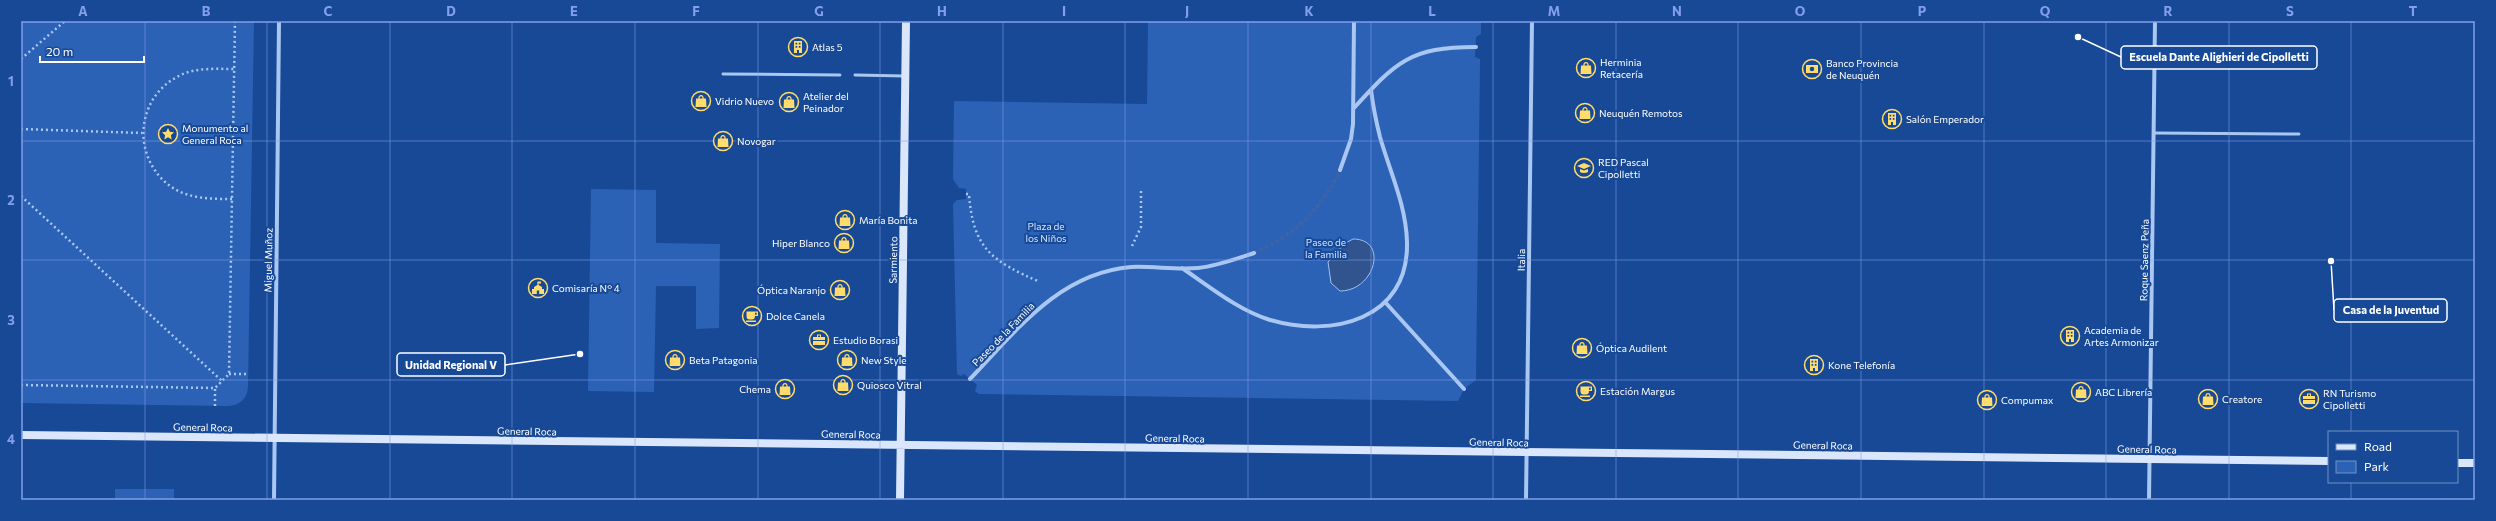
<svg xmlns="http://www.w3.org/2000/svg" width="2496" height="521" font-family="Commissioner,sans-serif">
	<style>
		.green { fill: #2b62b6 }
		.water { fill: #31548e; stroke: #9dc1f4 }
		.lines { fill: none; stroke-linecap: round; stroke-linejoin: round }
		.street-tunnel { stroke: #3a64a7; stroke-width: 4; stroke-dasharray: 4 2; stroke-linecap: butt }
		.path { stroke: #aac7f1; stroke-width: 2.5; stroke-dasharray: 2 3; stroke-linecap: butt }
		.lane { stroke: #aac7f1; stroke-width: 3 }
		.street { stroke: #aac7f1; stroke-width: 4 }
		.secondary { stroke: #d9e6fc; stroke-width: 8 }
		.grid { fill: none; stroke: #839eea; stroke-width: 1; stroke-opacity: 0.55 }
		.labels { text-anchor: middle; stroke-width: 4; stroke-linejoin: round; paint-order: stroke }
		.poi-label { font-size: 10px; fill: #fff; stroke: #174997; text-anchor: start }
		.park-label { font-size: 10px; fill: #d2e3fc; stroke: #174997 }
		.street-label { font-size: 10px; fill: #fff; stroke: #174997 }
		.leader { fill: none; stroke: #fff; stroke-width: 1.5 }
		.callout-dot { fill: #fff; stroke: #174997; stroke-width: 1.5 }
		.callout { fill: #174997; stroke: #fff; stroke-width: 1.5 }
		.callout-label { font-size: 11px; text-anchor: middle; font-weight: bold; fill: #fff }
		.neatline { fill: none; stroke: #839eea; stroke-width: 1.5 }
		.grid-label { font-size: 13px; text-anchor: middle; font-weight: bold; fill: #839eea }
	</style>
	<rect width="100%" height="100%" fill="#174997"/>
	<path class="green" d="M21 21H254L248 385C248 399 240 406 226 406L21 403Z
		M1148 21H1481V34L1476 37 1475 57 1480 59V64L1476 380 1464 389 1458 401 979 394 975 391 977 385 964 374 961 376 957 374 953 204 957 200 966 199V189L959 188 953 179 954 101 1147 104Z
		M591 189 656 190V243L720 244 719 328 696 329V286H656L654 392 588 391Z
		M115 489H174V500H115Z"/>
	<path class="water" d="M1353 239C1389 239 1375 291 1340 291L1331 283 1328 262 1344 244Z"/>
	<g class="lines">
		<path class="street-tunnel" d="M1254 253C1293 236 1322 209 1340 170"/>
		<path class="path" d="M21 59 65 21
			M21 129 142 133
			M966 194H969C973 249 992 261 1040 282
			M21 196 222 381
			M232 199C213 199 190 199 173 188 132 161 134 100 177 77 194 67 215 69 234 69
			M1132 246 1141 227V191
			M229 374H249
			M21 385 215 388 229 374 235 21
			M215 406V388"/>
		<path class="lane" d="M723 74 840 75
			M855 75 904 76
			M2154 133 2299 134"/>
		<path class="street" d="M1354 108C1396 62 1410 47 1476 47
			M1340 170 1351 139 1353 124 1354 21
			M1182 268C1210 287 1238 310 1270 320 1332 338 1409 320 1407 242 1406 205 1390 172 1380 137 1376 121 1373 106 1371 90
			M1385 302 1464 389
			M970 379C1016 331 1059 273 1131 267 1153 266 1176 270 1198 268 1217 266 1236 259 1254 253
			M274 500 279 21
			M1526 500 1532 21
			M2149 500 2155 21"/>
		<path class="secondary" d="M21 435 2329 461
			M2457 463H2475
			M900 500 906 21"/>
	</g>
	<path class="grid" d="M145 21V500M267 21V500M390 21V500M512 21V500M635 21V500M758 21V500M880 21V500M1003 21V500M1125 21V500M1248 21V500M1371 21V500M1493 21V500M1616 21V500M1738 21V500M1861 21V500M1984 21V500M2106 21V500M2229 21V500M2351 21V432M21 141H2475M21 260H2475M21 380H2475M2351 482V500"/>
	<defs>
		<symbol id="building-ring" viewBox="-11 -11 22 22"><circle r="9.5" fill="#174997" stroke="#ffdc6b" stroke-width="1.5"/><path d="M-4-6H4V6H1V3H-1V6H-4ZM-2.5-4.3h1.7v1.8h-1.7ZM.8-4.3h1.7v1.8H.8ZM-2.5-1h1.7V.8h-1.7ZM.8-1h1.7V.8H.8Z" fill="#ffdc6b"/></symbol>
		<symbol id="shop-ring" viewBox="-11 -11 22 22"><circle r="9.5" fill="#174997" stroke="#ffdc6b" stroke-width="1.5"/><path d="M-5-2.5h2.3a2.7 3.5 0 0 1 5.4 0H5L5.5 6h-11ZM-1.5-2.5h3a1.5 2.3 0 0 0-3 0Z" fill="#ffdc6b"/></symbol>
		<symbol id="bank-ring" viewBox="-11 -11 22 22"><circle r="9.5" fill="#174997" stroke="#ffdc6b" stroke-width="1.5"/><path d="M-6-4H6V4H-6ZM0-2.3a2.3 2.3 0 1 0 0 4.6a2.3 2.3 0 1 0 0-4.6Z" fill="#ffdc6b"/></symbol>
		<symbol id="sight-ring" viewBox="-11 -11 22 22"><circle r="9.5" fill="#174997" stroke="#ffdc6b" stroke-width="1.5"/><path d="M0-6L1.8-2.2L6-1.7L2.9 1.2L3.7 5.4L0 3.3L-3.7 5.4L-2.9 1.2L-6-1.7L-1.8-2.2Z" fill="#ffdc6b"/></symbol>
		<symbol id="university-ring" viewBox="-11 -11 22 22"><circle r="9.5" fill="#174997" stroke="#ffdc6b" stroke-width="1.5"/><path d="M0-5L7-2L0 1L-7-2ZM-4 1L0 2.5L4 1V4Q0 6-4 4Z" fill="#ffdc6b"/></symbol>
		<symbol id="civic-ring" viewBox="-11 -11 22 22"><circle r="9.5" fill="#174997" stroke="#ffdc6b" stroke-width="1.5"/><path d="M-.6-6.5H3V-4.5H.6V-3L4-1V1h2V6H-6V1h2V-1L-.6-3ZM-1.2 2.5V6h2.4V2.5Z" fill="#ffdc6b"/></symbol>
		<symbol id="cafe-ring" viewBox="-11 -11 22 22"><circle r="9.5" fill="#174997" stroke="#ffdc6b" stroke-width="1.5"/><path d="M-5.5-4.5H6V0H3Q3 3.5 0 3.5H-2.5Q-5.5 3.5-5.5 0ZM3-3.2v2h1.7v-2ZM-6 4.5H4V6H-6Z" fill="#ffdc6b"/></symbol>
		<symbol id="office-ring" viewBox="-11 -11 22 22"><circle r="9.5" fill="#174997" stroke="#ffdc6b" stroke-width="1.5"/><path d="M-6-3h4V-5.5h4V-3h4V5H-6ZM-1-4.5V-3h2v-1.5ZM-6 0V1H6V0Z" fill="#ffdc6b"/></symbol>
	</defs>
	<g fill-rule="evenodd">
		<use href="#building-ring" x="787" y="36" width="22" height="22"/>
		<use href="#shop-ring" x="1575" y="57" width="22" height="22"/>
		<use href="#bank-ring" x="1801" y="58" width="22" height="22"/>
		<use href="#shop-ring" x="690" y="90" width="22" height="22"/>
		<use href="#shop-ring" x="778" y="91" width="22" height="22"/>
		<use href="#shop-ring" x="1574" y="102" width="22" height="22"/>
		<use href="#building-ring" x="1881" y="108" width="22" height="22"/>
		<use href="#sight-ring" x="157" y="123" width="22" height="22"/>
		<use href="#shop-ring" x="712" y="130" width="22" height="22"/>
		<use href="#university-ring" x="1573" y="157" width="22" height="22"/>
		<use href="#shop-ring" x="834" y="209" width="22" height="22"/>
		<use href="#shop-ring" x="833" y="232" width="22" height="22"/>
		<use href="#civic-ring" x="527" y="277" width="22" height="22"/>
		<use href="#shop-ring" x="829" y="279" width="22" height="22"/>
		<use href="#cafe-ring" x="741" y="305" width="22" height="22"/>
		<use href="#building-ring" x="2059" y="325" width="22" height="22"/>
		<use href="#office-ring" x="808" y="329" width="22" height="22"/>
		<use href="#shop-ring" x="1571" y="337" width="22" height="22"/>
		<use href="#shop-ring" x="664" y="349" width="22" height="22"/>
		<use href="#shop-ring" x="836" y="349" width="22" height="22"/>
		<use href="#building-ring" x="1803" y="354" width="22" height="22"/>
		<use href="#shop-ring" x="832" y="374" width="22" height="22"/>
		<use href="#shop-ring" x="774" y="378" width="22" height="22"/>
		<use href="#cafe-ring" x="1575" y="380" width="22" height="22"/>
		<use href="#shop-ring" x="2070" y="381" width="22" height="22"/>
		<use href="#shop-ring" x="2197" y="388" width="22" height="22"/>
		<use href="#office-ring" x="2298" y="388" width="22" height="22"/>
		<use href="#shop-ring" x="1976" y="389" width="22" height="22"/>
	</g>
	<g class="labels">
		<g class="poi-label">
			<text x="812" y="51">Atlas 5</text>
			<text x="1600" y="66">Herminia<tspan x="1600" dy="12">Retacería</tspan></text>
			<text x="1826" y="67">Banco Provincia<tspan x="1826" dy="12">de Neuquén</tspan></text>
			<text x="803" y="100">Atelier del<tspan x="803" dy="12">Peinador</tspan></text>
			<text x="715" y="105">Vidrio Nuevo</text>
			<text x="1599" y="117">Neuquén Remotos</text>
			<text x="1906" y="123">Salón Emperador</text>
			<text x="182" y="132">Monumento al<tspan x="182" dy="12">General Roca</tspan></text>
			<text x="737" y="145">Novogar</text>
			<text x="1598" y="166">RED Pascal<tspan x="1598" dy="12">Cipolletti</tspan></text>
			<text x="859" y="224">María Bonita</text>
			<text x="830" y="247" text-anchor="end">Hiper Blanco</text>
			<text x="552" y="292">Comisaría N° 4</text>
			<text x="826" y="294" text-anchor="end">Óptica Naranjo</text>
			<text x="766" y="320">Dolce Canela</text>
			<text x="2084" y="334">Academia de<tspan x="2084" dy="12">Artes Armonizar</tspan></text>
			<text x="833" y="344">Estudio Borasi</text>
			<text x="1596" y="352">Óptica Audilent</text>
			<text x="689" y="364">Beta Patagonia</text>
			<text x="861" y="364">New Style</text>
			<text x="1828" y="369">Kone Telefonía</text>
			<text x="857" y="389">Quiosco Vitral</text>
			<text x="771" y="393" text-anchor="end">Chema</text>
			<text x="1600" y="395">Estación Margus</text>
			<text x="2095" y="396">ABC Librería</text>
			<text x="2323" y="397">RN Turismo<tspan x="2323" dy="12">Cipolletti</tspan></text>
			<text x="2222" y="403">Creatore</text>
			<text x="2001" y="404">Compumax</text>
		</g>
		<g class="park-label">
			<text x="1046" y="230">Plaza de<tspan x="1046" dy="12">los Niños</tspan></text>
			<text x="1326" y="246">Paseo de<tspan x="1326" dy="12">la Familia</tspan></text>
		</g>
		<g class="street-label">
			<text transform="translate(268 260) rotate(-89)" y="4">Miguel Muñoz</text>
			<text transform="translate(893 260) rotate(-89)" y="4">Sarmiento</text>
			<text transform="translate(1521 260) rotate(-89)" y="4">Italia</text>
			<text transform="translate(2144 260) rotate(-89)" y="4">Roque Saenz Peña</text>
			<text transform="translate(1003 334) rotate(-46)" y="4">Paseo de la Familia</text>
			<text transform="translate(203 427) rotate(1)" y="4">General Roca</text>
			<text transform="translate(527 431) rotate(1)" y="4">General Roca</text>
			<text transform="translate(851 434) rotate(1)" y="4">General Roca</text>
			<text transform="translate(1175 438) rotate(1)" y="4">General Roca</text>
			<text transform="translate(1499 442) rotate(1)" y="4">General Roca</text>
			<text transform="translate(1823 445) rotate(1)" y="4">General Roca</text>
			<text transform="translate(2147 449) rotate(1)" y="4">General Roca</text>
		</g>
	</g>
	<path class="leader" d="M2078 37L2121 57M2331 261L2334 310M580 354L505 365"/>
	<g class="callout-dot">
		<circle cx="2078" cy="37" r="4"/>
		<circle cx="2331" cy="261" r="4"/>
		<circle cx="580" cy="354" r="4"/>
	</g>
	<g class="callout">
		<rect x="2121" y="46" width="196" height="23" rx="4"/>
		<rect x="2334" y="299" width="113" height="23" rx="4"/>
		<rect x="397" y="353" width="108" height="23" rx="4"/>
	</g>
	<g class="callout-label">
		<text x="2219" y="61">Escuela Dante Alighieri de Cipolletti</text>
		<text x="2391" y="314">Casa de la Juventud</text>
		<text x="451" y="369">Unidad Regional V</text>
	</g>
	<rect width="2496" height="521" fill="none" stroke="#174997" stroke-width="44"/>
	<rect x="2328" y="431" width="130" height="52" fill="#174997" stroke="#7492c1"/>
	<rect x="2336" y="444" width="20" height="6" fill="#d9e6fc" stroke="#7492c1"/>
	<text x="2364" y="451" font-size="12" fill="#ffffff">Road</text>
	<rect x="2336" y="461" width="20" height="12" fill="#2b62b6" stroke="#7492c1"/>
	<text x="2364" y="471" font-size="12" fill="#ffffff">Park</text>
	<path d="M40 56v6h104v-6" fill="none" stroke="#ffffff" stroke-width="2"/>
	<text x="46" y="56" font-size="12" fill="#ffffff" stroke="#174997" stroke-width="3" paint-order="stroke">20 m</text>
	<rect x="22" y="22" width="2452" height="477" class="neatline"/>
	<g class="grid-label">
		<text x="83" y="16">A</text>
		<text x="206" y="16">B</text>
		<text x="328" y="16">C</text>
		<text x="451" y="16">D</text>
		<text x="574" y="16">E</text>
		<text x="696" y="16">F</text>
		<text x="819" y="16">G</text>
		<text x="942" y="16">H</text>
		<text x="1064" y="16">I</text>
		<text x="1187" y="16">J</text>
		<text x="1309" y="16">K</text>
		<text x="1432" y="16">L</text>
		<text x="1554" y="16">M</text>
		<text x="1677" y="16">N</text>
		<text x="1800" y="16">O</text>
		<text x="1922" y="16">P</text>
		<text x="2045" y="16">Q</text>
		<text x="2168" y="16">R</text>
		<text x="2290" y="16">S</text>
		<text x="2413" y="16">T</text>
		<text x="11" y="86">1</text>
		<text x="11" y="205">2</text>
		<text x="11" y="325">3</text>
		<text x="11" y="444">4</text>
	</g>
</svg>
